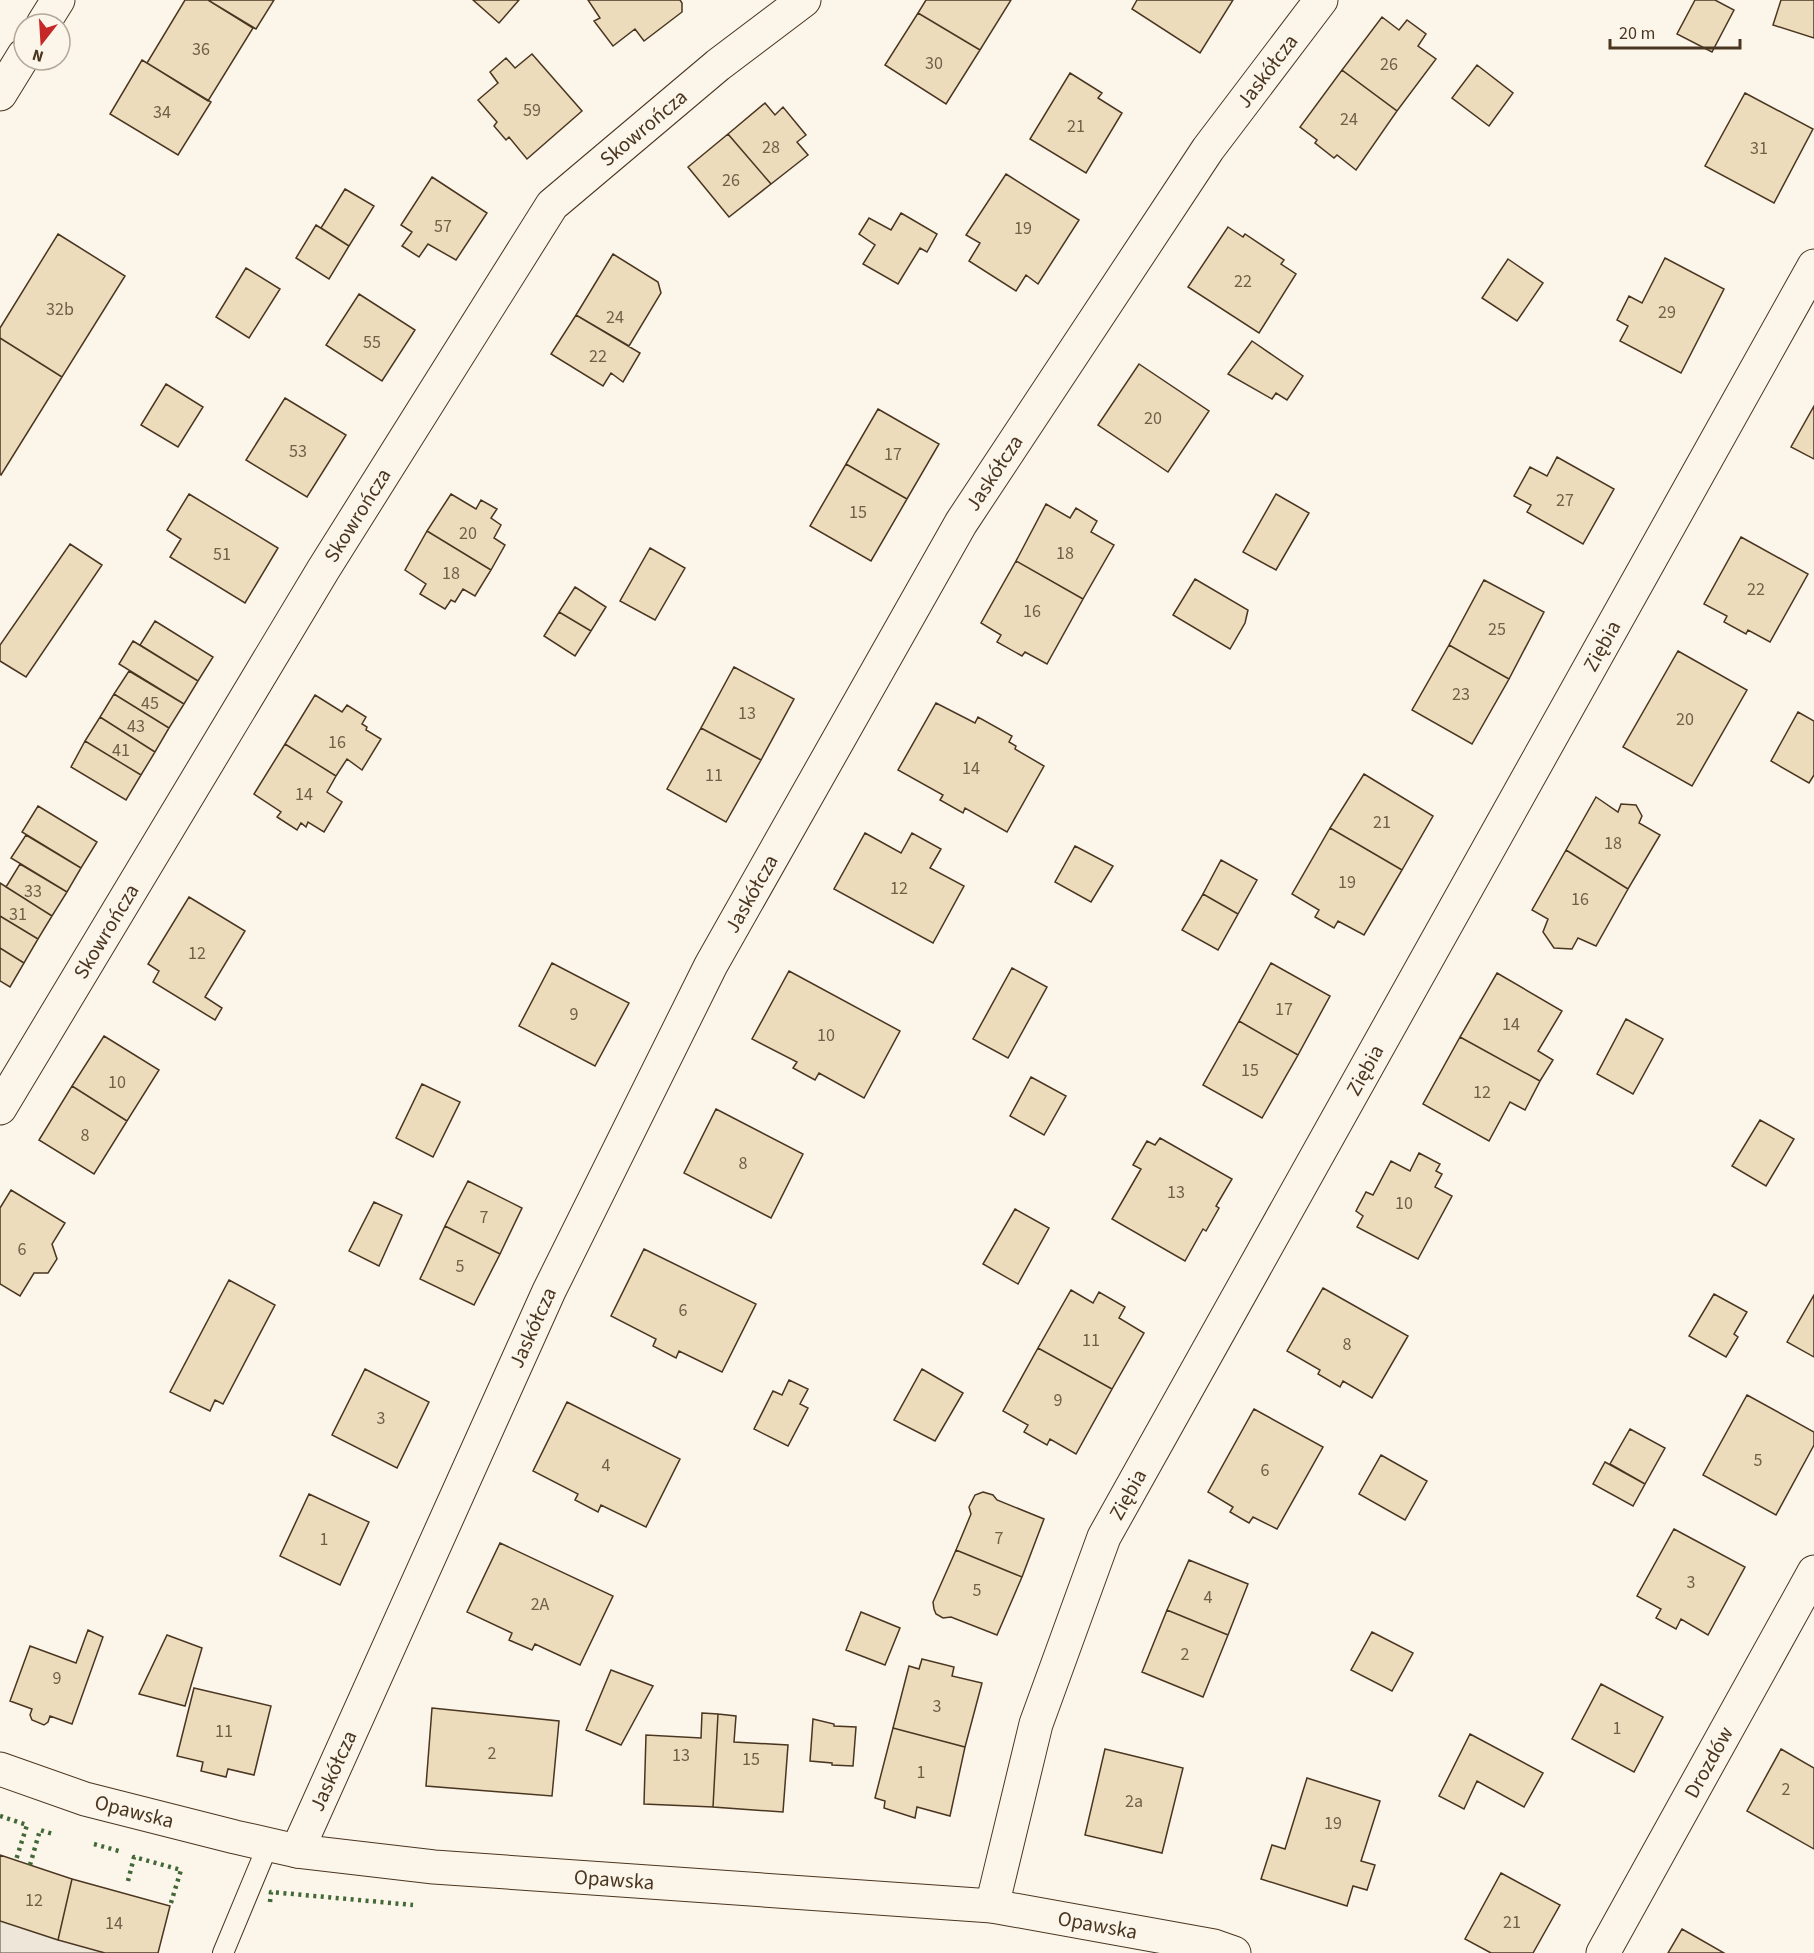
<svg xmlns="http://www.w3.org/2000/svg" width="1814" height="1953" font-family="'Source Sans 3',sans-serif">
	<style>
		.green { fill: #ede6d9; stroke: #887966; stroke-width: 1.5 }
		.building { fill: #ecdcbc; stroke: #4a3520; stroke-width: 1.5 }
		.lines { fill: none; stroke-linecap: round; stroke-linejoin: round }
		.service-casing { stroke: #4a3520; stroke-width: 22 }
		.minor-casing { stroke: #4a3520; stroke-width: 35 }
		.tertiary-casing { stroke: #4a3520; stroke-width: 35 }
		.secondary-casing { stroke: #4a3520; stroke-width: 35 }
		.service { stroke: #fbf6e9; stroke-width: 20 }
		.minor { stroke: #fbf6e9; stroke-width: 33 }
		.tertiary { stroke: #fbf6e9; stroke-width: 33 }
		.secondary { stroke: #fbf6e9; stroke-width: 33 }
		.hedge { stroke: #436837; stroke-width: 4.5; stroke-dasharray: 3 4.5; stroke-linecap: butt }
		.labels { text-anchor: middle; stroke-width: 4.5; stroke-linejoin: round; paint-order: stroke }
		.number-label { font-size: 18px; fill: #725f47 }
		.street-label { font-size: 21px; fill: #4a3520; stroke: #fbf6e9 }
	</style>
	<rect width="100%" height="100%" fill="#fbf6e9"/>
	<path class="green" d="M0 1920 110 1953H0Z"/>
	<path class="building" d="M185 0H208L253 28 208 101 147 63Z
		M208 0H274L256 29Z
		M473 0H519L499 23Z
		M588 0H680L682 3V12L644 41 635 29 613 46 594 21 600 18Z
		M926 0H1011L980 50 918 13Z
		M1137 0H1233L1200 53 1132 9Z
		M1695 0H1715L1734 10 1712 52 1677 34Z
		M1781 0H1814V38L1773 25Z
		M918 13 980 50 946 104 885 65Z
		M1382 17 1399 30 1407 20 1426 34 1418 46 1436 59 1397 111 1342 70Z
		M532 54 582 111 527 159 509 137 506 140 494 126 497 122 478 100 498 83 490 72 506 58 515 68Z
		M142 60 211 102 178 155 110 114Z
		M1477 65 1513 93 1489 126 1452 98Z
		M1342 70 1397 111 1356 170 1337 155 1334 158 1315 143 1317 140 1300 127Z
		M1070 73 1102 93 1098 98 1122 113 1086 173 1030 139Z
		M1745 93 1813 129 1774 203 1705 166Z
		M765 103 775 115 783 107 806 135 797 142 808 155 771 184 728 134Z
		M728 134 771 184 729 217 688 167Z
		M1006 174 1079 220 1038 284 1026 275 1016 291 969 261 980 243 966 235Z
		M432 177 487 213 456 260 428 244 419 257 402 246 412 232 401 225Z
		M345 189 374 206 349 246 321 228Z
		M901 213 937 234 927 252 920 248 898 284 863 264 875 245 859 234 869 218 891 230Z
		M316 225 349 246 329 279 296 258Z
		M1228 227 1243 237 1245 234 1284 260 1281 264 1296 274 1259 333 1188 287Z
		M58 234 125 276 62 377 0 338V328Z
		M613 254 658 282 661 293 629 346 576 315Z
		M1665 258 1724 289 1681 373 1620 341 1628 326 1617 320 1629 296 1642 303Z
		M1508 259 1543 283 1517 321 1482 298Z
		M246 268 280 289 249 338 216 317Z
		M359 294 415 330 382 381 326 345Z
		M576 315 640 353 623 382 611 373 603 386 551 354Z
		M0 338 62 377 1 475 0 474Z
		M1252 341 1303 376 1287 400 1276 393 1272 399 1228 374Z
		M1139 364 1209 411 1168 472 1098 425Z
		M166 384 203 407 178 447 141 425Z
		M285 398 346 435 307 497 246 460Z
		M1814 406V459L1791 447Z
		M878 409 939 444 907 499 846 464Z
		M1557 457 1614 489 1583 544 1527 512 1531 505 1514 496 1530 467 1547 476Z
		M846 464 907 499 871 561 810 526Z
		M189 494 278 548 245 603 170 557 181 539 167 530Z
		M451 494 476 509 481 500 497 509 491 518 501 525 494 538 505 545 491 570 427 531Z
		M1276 494 1309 513 1276 570 1243 552Z
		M1046 504 1070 518 1076 508 1097 521 1091 532 1114 545 1083 599 1016 561Z
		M427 531 491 570 475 596 463 589 455 602 451 600 445 609 420 594 426 584 405 570Z
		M1741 537 1808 574 1770 642 1748 630 1746 634 1724 622 1727 616 1704 604Z
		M70 544 102 565 26 677 0 661V645Z
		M650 548 685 568 655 620 620 601Z
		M1016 561 1083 599 1047 664 1025 652 1022 656 997 642 1001 635 981 623Z
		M1195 579 1248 610 1245 623 1230 649 1173 615Z
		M1484 580 1544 612 1509 679 1449 645Z
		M575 587 606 607 591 631 559 612Z
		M559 612 591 631 575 656 544 636Z
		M155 621 213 657 198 681 140 645Z
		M133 641 198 681 184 704 119 664Z
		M1449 645 1509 679 1472 744 1412 710Z
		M1678 651 1747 690 1692 786 1623 747Z
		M734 667 794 699 761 760 701 728Z
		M129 671 184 704 169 728 114 694Z
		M114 694 169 728 155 752 100 717Z
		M315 695 342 712 347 705 366 717 362 724 367 727 366 730 381 739 362 770 347 759 336 776 285 744Z
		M936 703 975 723 978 717 1012 736 1009 742 1016 746 1015 749 1044 766 1007 832 965 808 963 813 940 800 943 795 898 770Z
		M1798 712 1814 721V775L1809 783 1771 761Z
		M100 717 155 752 141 775 85 741Z
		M701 728 761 760 726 822 667 789Z
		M85 741 141 775 126 800 71 767Z
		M285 744 336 776 327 792 342 802 324 832 308 822 306 827 301 823 297 830 277 817 281 812 254 794Z
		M1364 774 1433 816 1402 870 1330 828Z
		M1596 797 1618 812 1621 804 1636 805 1642 816 1639 823 1660 835 1628 889 1566 850Z
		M38 806 97 842 81 868 22 832Z
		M1330 828 1402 870 1364 935 1338 921 1334 928 1315 917 1319 910 1292 894Z
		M865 833 901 853 912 833 941 849 930 868 964 886 933 943 834 889Z
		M26 835 81 868 67 892 11 858Z
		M1075 846 1113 866 1091 902 1055 882Z
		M1566 850 1628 889 1596 946 1578 938 1572 949 1554 948 1543 932 1548 919 1532 910Z
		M1221 860 1257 880 1238 914 1203 894Z
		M20 864 67 892 52 916 6 887Z
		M0 883 52 916 38 939 0 916Z
		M1203 894 1238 914 1218 950 1182 930Z
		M189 897 245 931 205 997 222 1008 215 1020 153 982 159 971 148 964Z
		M0 916 38 939 24 963 0 948Z
		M0 948 24 963 10 987 0 981Z
		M552 963 629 1003 595 1066 519 1026Z
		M1271 963 1330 996 1298 1055 1239 1021Z
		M1012 968 1047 987 1008 1058 973 1039Z
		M789 971 900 1031 864 1098 819 1073 815 1080 793 1068 797 1062 752 1039Z
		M1497 973 1562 1011 1538 1051 1553 1060 1540 1081 1460 1037Z
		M1626 1019 1663 1039 1633 1094 1597 1074Z
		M1239 1021 1298 1055 1262 1118 1203 1085Z
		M104 1036 159 1070 127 1121 72 1086Z
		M1460 1037 1540 1081 1525 1110 1510 1102 1489 1141 1423 1104Z
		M1031 1077 1066 1096 1044 1135 1010 1116Z
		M422 1084 460 1102 433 1157 396 1138Z
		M72 1086 127 1121 94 1174 39 1140Z
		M716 1109 803 1154 771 1218 684 1173Z
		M1760 1120 1794 1139 1766 1186 1732 1166Z
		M1160 1138 1232 1179 1216 1206 1219 1208 1206 1231 1203 1229 1185 1261 1112 1219 1141 1169 1133 1165 1147 1141 1155 1145Z
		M1419 1153 1440 1164 1436 1171 1442 1174 1435 1187 1452 1196 1418 1259 1357 1227 1363 1216 1356 1211 1366 1192 1373 1195 1391 1161 1410 1171Z
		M468 1181 522 1208 500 1254 445 1226Z
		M11 1190 65 1223 52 1244 57 1259 48 1273H34L20 1296 0 1284V1208Z
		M374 1202 402 1215 379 1266 349 1251Z
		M1015 1209 1049 1228 1018 1284 983 1264Z
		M445 1226 500 1254 474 1305 420 1279Z
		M644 1249 756 1304 722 1372 679 1351 676 1358 653 1346 656 1339 611 1316Z
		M229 1280 275 1305 223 1404 215 1400 210 1411 170 1392Z
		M1323 1288 1408 1336 1372 1398 1343 1381 1340 1387 1318 1374 1320 1370 1287 1351Z
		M1071 1290 1093 1303 1099 1292 1125 1307 1119 1318 1144 1333 1112 1389 1038 1348Z
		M1714 1294 1747 1312 1734 1334 1738 1337 1726 1357 1689 1336Z
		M1814 1295V1357L1787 1342Z
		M1038 1348 1112 1389 1076 1454 1050 1439 1047 1445 1024 1432 1028 1425 1003 1411Z
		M365 1369 429 1402 397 1468 332 1435Z
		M922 1369 963 1393 935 1441 894 1420Z
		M789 1380 808 1389 800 1404 808 1408 788 1446 754 1429 773 1391 782 1395Z
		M1747 1395 1814 1432V1445L1776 1515 1703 1475Z
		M567 1402 680 1459 646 1527 601 1505 598 1512 575 1500 578 1494 533 1471Z
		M1254 1409 1323 1447 1277 1529 1253 1517 1249 1523 1230 1512 1233 1507 1208 1492Z
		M1630 1429 1665 1448 1645 1484 1610 1464Z
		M1381 1455 1427 1481 1405 1520 1359 1494Z
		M1605 1462 1645 1484 1633 1506 1593 1484Z
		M983 1492 993 1495 997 1500 1044 1519 1022 1577 956 1550 971 1514 969 1507 975 1495Z
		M309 1494 369 1522 340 1585 280 1556Z
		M1674 1529 1745 1567 1708 1635 1681 1619 1676 1629 1656 1618 1661 1609 1637 1596Z
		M500 1543 613 1596 580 1665 535 1644 532 1650 509 1640 512 1633 467 1612Z
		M956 1550 1022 1577 997 1635 951 1617 943 1618 936 1614 934 1609 933 1602Z
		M1189 1560 1248 1584 1228 1635 1167 1610Z
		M1167 1610 1228 1635 1203 1697 1142 1672Z
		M861 1612 900 1628 885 1665 846 1650Z
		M88 1630 103 1637 72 1724 50 1716 48 1722 44 1725 32 1720 30 1715 32 1709 10 1701 30 1646 76 1663Z
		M1372 1632 1413 1653 1392 1691 1351 1670Z
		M167 1635 202 1648 185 1706 139 1694Z
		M922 1659 954 1667 952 1676 982 1683 965 1747 893 1728 909 1666 919 1669Z
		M611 1670 653 1686 621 1745 586 1730Z
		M1601 1684 1663 1717 1634 1772 1572 1739Z
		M194 1688 271 1706 254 1775 228 1769 226 1777 201 1771 203 1762 177 1756Z
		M432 1708 559 1721 552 1796 426 1786Z
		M702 1713 718 1714 713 1807 644 1804 646 1735 701 1738Z
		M718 1714 736 1716 734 1742 788 1745 783 1812 713 1807Z
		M813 1719 834 1724V1726L856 1727 853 1766 832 1765V1763L810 1761Z
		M893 1728 965 1747 950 1816 917 1807 915 1818 884 1808 885 1801 875 1798Z
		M1470 1734 1543 1773 1524 1807 1477 1781 1464 1809 1439 1796Z
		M1105 1749 1183 1768 1162 1853 1085 1835Z
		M1781 1749 1814 1768V1849L1747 1811Z
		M1307 1778 1380 1801 1361 1861 1375 1865 1367 1890 1353 1886 1347 1906 1261 1879 1272 1845 1285 1849Z
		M0 1855 72 1879 58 1940 0 1921Z
		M1501 1873 1560 1905 1533 1953H1491L1465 1939Z
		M72 1879 170 1906 158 1953H105L58 1940Z
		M1682 1929 1724 1953H1668Z"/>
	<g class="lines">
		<defs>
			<path id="service" d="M223 1953 268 1845"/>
			<g id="minor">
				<path id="s1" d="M0 1108 323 570 552 205 718 65 804 0"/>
				<path id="s2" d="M297 1851 549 1291 711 965 961 523 1208 149 1321 0"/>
				<path id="s3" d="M992 1906 1036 1724 1104 1537 1814 266"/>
				<path id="s4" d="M1603 1953 1814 1572"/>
			</g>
			<g id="tertiary">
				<path id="s5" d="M0 1769 85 1799 235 1837 297 1851 434 1867 992 1906 1214 1946 1234 1953"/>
			</g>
			<path id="secondary" d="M43 24 58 0
				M0 94 24 55"/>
		</defs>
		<use href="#service" class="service-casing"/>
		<use href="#minor" class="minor-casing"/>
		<use href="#tertiary" class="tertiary-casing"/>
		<use href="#secondary" class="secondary-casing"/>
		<use href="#service" class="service"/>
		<use href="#minor" class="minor"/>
		<use href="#tertiary" class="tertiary"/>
		<use href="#secondary" class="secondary"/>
		<path class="hedge" d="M0 1816 27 1825 16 1860
			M94 1844 122 1852
			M30 1865 40 1830 53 1834
			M128 1881 134 1857 181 1870 170 1906
			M270 1902 271 1892 413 1905"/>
	</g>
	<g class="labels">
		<g class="number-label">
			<text x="201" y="55">36</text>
			<text x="934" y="69">30</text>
			<text x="1389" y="70">26</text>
			<text x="532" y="116">59</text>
			<text x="162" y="118">34</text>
			<text x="1349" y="125">24</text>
			<text x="1076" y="132">21</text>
			<text x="771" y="153">28</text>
			<text x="1759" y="154">31</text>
			<text x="731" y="186">26</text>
			<text x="443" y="232">57</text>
			<text x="1023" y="234">19</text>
			<text x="1243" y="287">22</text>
			<text x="60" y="315">32b</text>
			<text x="1667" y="318">29</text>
			<text x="615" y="323">24</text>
			<text x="372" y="348">55</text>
			<text x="598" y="362">22</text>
			<text x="1153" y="424">20</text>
			<text x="298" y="457">53</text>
			<text x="893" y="460">17</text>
			<text x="1565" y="506">27</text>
			<text x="858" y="518">15</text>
			<text x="468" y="539">20</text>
			<text x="1065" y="559">18</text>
			<text x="222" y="560">51</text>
			<text x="451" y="579">18</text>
			<text x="1756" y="595">22</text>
			<text x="1032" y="617">16</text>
			<text x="1497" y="635">25</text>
			<text x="1461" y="700">23</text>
			<text x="150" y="709">45</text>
			<text x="747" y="719">13</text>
			<text x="1685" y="725">20</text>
			<text x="136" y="732">43</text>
			<text x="337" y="748">16</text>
			<text x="121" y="756">41</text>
			<text x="971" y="774">14</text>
			<text x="714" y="781">11</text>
			<text x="304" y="800">14</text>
			<text x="1382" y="828">21</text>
			<text x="1613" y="849">18</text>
			<text x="1347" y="888">19</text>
			<text x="899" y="894">12</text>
			<text x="33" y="897">33</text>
			<text x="1580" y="905">16</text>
			<text x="18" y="920">31</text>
			<text x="197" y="959">12</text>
			<text x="1284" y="1015">17</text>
			<text x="574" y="1020">9</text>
			<text x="1511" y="1030">14</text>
			<text x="826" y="1041">10</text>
			<text x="1250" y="1076">15</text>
			<text x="117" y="1088">10</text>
			<text x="1482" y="1098">12</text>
			<text x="85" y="1141">8</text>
			<text x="743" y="1169">8</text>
			<text x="1176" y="1198">13</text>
			<text x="1404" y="1209">10</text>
			<text x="484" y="1223">7</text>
			<text x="22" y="1255">6</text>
			<text x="460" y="1272">5</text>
			<text x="683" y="1316">6</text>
			<text x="1091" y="1346">11</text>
			<text x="1347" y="1350">8</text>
			<text x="1058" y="1406">9</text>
			<text x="381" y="1424">3</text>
			<text x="1758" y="1466">5</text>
			<text x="606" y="1471">4</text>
			<text x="1265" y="1476">6</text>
			<text x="999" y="1544">7</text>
			<text x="324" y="1545">1</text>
			<text x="1691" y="1588">3</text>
			<text x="977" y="1596">5</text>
			<text x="1208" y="1603">4</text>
			<text x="540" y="1610">2A</text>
			<text x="1185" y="1660">2</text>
			<text x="57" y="1684">9</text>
			<text x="937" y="1712">3</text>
			<text x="1617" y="1734">1</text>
			<text x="224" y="1737">11</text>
			<text x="492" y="1759">2</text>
			<text x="681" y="1761">13</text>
			<text x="751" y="1765">15</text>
			<text x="921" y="1778">1</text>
			<text x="1786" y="1795">2</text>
			<text x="1134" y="1807">2a</text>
			<text x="1333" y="1829">19</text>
			<text x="34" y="1906">12</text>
			<text x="1512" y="1928">21</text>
			<text x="114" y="1929">14</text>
		</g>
		<g class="street-label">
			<text dy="7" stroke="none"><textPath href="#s2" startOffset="2032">Jaskółcza</textPath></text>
			<text dy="7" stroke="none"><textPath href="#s1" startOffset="1178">Skowrończa</textPath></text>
			<text dy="7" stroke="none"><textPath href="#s2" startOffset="1546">Jaskółcza</textPath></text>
			<text dy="7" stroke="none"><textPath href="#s1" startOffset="692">Skowrończa</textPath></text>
			<text dy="7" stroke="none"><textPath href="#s3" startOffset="1407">Ziębia</textPath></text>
			<text dy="7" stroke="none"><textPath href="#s2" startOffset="1060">Jaskółcza</textPath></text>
			<text dy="7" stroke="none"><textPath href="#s1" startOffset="206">Skowrończa</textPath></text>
			<text dy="7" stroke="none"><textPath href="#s3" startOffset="921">Ziębia</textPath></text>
			<text dy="7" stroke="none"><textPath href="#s2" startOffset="574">Jaskółcza</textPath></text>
			<text dy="7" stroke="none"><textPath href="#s3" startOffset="435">Ziębia</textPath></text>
			<text dy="7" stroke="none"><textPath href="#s4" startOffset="218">Drozdów</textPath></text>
			<text dy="7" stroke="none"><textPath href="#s2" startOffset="88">Jaskółcza</textPath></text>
			<text dy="7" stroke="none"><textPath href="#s5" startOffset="141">Opawska</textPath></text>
			<text dy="7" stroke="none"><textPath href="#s5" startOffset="627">Opawska</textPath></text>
			<text dy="7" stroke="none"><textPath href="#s5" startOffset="1113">Opawska</textPath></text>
		</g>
	</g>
	<g transform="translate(42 42) rotate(197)"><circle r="28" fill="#fbf6e9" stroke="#b4a999" stroke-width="1.5"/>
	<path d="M0-4.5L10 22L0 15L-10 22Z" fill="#c62828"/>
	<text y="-9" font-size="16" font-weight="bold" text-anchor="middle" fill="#4a3520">N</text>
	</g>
	<path d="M1610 39v9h130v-9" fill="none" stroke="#4a3520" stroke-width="3"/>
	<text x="1619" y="39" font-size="18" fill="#4a3520" stroke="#fbf6e9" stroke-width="4.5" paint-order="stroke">20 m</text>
</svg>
